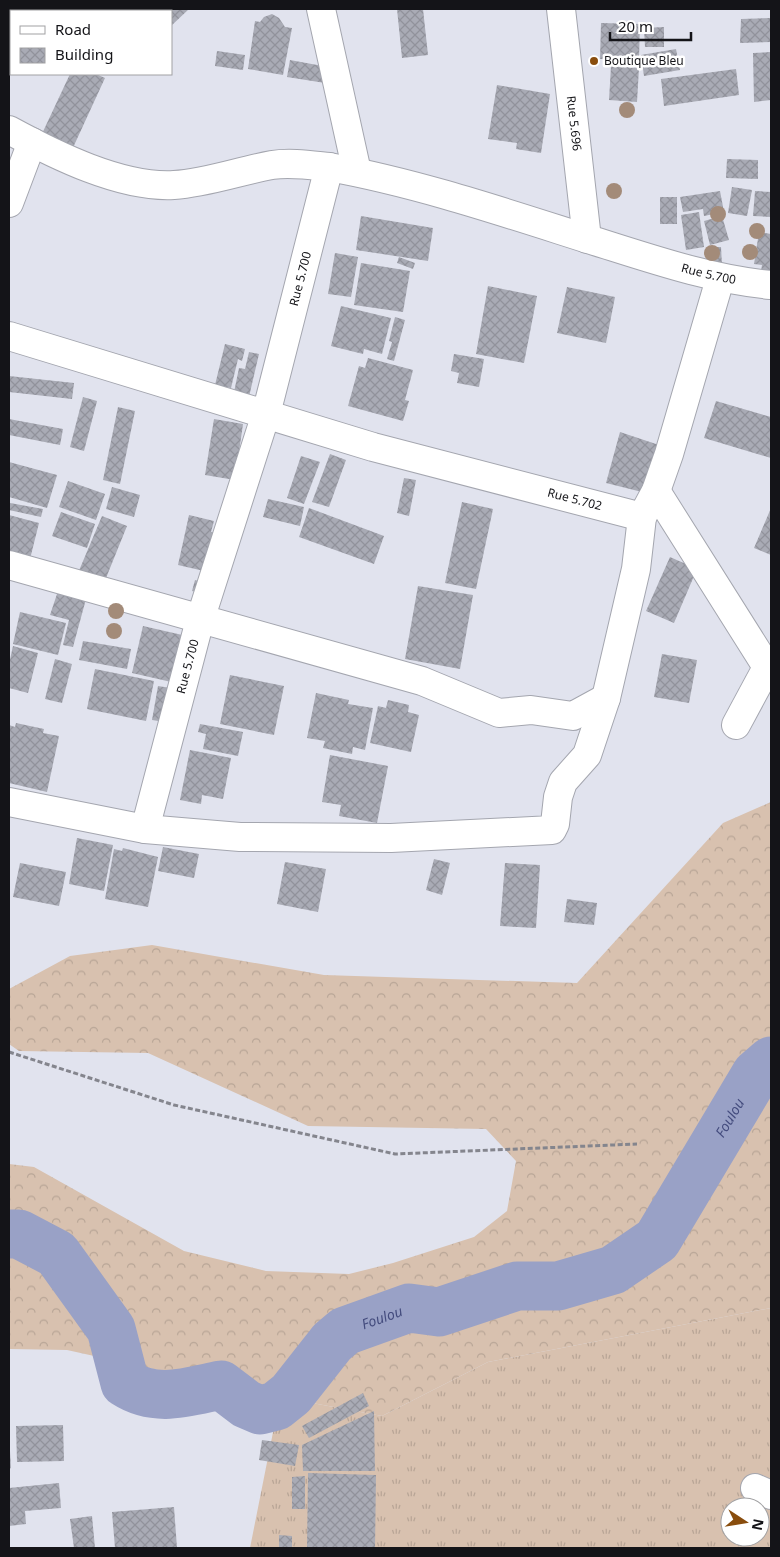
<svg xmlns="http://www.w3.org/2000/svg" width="780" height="1557" font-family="'Noto Sans',sans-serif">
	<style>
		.grass { fill: url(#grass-tufts); fill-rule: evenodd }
		.forest { fill: url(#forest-crowns) }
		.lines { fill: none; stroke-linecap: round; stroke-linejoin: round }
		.river { stroke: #99a1c6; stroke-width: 49 }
		.building { fill: url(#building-cross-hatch) }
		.minor-casing { stroke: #a4a6af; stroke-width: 30 }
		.path { stroke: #84858d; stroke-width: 3; stroke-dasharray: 5 2.5; stroke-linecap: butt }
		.minor { stroke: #fff; stroke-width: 28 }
		.tree { fill: #a38b79 }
		.poi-dot { fill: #894d0d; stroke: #fff; stroke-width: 2 }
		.labels { text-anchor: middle; stroke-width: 5; stroke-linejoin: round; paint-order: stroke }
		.poi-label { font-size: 12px; fill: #141418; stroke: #fff; text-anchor: start }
		.street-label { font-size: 12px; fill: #141418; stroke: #fff }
		.water-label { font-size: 14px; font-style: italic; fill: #444c7e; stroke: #fff }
	</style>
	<defs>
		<pattern id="grass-tufts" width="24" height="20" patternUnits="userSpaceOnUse" patternTransform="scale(1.25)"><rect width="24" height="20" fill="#d8c1af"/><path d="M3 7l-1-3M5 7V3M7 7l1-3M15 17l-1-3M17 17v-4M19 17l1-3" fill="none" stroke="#b8a596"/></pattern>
		<pattern id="forest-crowns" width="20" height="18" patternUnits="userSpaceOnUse" patternTransform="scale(1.25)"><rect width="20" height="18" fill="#d8c1af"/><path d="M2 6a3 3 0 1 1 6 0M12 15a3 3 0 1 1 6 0" fill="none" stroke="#b8a596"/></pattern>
		<pattern id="building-cross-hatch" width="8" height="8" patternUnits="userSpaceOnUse" patternTransform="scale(1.25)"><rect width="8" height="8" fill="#a9abb5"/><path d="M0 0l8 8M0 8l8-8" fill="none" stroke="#91929b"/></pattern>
	</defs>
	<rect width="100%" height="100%" fill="#e1e3ee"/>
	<path class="grass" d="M771 1308V1548H250L280 1397 382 1416 488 1362ZM730 1507H760V1537H730Z"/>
	<path class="forest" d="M771 802V1308L488 1362 382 1416 280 1397 67 1350 9 1349V1164L34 1167 184 1251 266 1271 349 1274 393 1263 474 1237 507 1211 516 1161 486 1129 308 1126 148 1053 19 1051 9 1044V989L70 956 152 945 324 975 577 983 723 823Z"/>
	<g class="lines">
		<path class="river" id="s1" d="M9 1234H19L57 1254 111 1329 125 1383C156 1403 187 1392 221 1385L246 1404 260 1410 276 1406 291 1394 332 1342 345 1331 409 1308 439 1312 517 1286H558L613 1270 657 1240 756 1074 771 1061"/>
	</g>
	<path class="building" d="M65 9H111L116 11H64Z
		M145 9H189L171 26V11H143Z
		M397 9H423L428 55 402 58Z
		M272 14 279 18 285 27 292 28 283 75 248 69 255 21 260 22 264 17Z
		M771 18V42L740 43 741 19Z
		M601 23 640 24 639 60 600 59Z
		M664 27V47H645L644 28Z
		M676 49 680 70 644 76 641 55Z
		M217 51 245 55 243 70 215 66Z
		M771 52V100L754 102 753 53Z
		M290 60 328 67 325 83 287 77Z
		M611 66 639 68 637 102 609 100Z
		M736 69 739 95 664 106 661 79Z
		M70 74H96L105 78 71 152 40 138Z
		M497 85 550 94 541 153 516 149 517 143 488 139Z
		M727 159 758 160V179L726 178Z
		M732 187 752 190 747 216 728 213Z
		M720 191 724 212 704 216 703 209 683 212 680 197Z
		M755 191 771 192V217L753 216Z
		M660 197H677V224H660Z
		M699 212 704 247 686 250 681 215Z
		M361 216 433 228 428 261 356 250Z
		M722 216 729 240 710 245 704 221Z
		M759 232 771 234V273L761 271 762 265 754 264Z
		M710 247H721L722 265H711Z
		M335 253 358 257 351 297 328 294Z
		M399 257 415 263 413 269 397 263Z
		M361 263 410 271 403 312 354 305Z
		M488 286 537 296 524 363 476 354Z
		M567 287 615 297 606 343 557 333Z
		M341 306 391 318 382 354 364 349 363 354 331 346Z
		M395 317 405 320 394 361 387 359 392 342 389 341Z
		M225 344 245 349 242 361 238 359 231 388 215 385Z
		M249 352 259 354 248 401 233 397 239 368 245 369Z
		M454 354 484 359 479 387 457 383 459 373 451 371Z
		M368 358 413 370 405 400 409 401 403 421 348 406 359 366 365 368Z
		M9 376 74 383 72 399 9 392Z
		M83 397 97 401 84 451 70 447Z
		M716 401 771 417V458L704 438Z
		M118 407 135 411 120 484 103 480Z
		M9 419 63 429 60 445 9 435Z
		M214 419 243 424 235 480 205 475Z
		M620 432 659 445 646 493 606 483Z
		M330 454 346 460 329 507 312 502Z
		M301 456 320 462 304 504 287 498Z
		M9 462 57 475 47 508 9 497Z
		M404 478 416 480 409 516 397 513Z
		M68 481 105 494 96 520 59 507Z
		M112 487 140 495 134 517 106 509Z
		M268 499 304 507 300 526 263 517Z
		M462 502 493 509 476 589 445 583Z
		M10 503 43 509 41 517 9 510Z
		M309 508 384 536 374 564 299 537Z
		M771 508V555L754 548Z
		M61 512 95 524 87 548 52 536Z
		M9 515 39 523 29 563 9 558Z
		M189 515 214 521 211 532 226 536 217 574 178 565Z
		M102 516 127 526 104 583 78 573Z
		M670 557 697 569 674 623 646 611Z
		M195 580 202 582 200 593 192 591Z
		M418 586 473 595 460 669 405 659Z
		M58 591 86 599 73 647 63 645 69 620 50 615Z
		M20 612 66 623 58 655 13 644Z
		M143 626 191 637 180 684 132 673Z
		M83 641 131 649 127 669 79 660Z
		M13 646 38 653 28 693 9 688V664Z
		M662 654 697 660 689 703 654 697Z
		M55 659 72 664 62 703 45 699Z
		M95 669 154 681 146 721 87 709Z
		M230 675 284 686 274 735 220 724Z
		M158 686 177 689 171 723 152 720Z
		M316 693 349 700 348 704 373 708 365 750 353 747 352 754 323 748 325 741 307 738Z
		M388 700 409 705 408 712 419 715 411 752 370 743 378 706 386 708Z
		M16 723 44 729 43 733 59 736 47 792 9 783V725L15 727Z
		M200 724 243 732 238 756 203 749 206 734 198 732Z
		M190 750 231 758 223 799 202 795 201 804 180 800Z
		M330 755 388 766 377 823 339 816 341 805 322 802Z
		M77 838 113 845 104 891 69 884Z
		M163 847 199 854 194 878 158 871Z
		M123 848 158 857 148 907 105 899 114 849 122 851Z
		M434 859 450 863 442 895 426 890Z
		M285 862 326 869 318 912 277 904Z
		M20 863 66 872 59 906 13 897Z
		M505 863 540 865 536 928 500 926Z
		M567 899 597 903 594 925 564 922Z
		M363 1393 369 1406 309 1438 302 1426Z
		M374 1411 375 1471H303L302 1445Z
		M63 1425 64 1461 17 1462 16 1426Z
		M262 1440 299 1445 295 1466 259 1460Z
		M9 1451H10L11 1468 9 1469Z
		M308 1473 376 1475 375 1548H307Z
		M305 1476V1509H292V1477Z
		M59 1483 61 1508 25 1511 26 1524 9 1526V1488Z
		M174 1507 177 1548H115L112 1512Z
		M92 1516 95 1548H74L70 1519Z
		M279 1535 292 1536V1548H279Z"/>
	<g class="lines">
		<defs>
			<g id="minor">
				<path d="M321 9 357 172"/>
				<path id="s2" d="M561 9 587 239"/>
				<path d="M9 130C55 155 121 188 174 185 207 183 239 171 272 165 290 162 310 165 329 167"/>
				<path d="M9 203 32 142"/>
				<path id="s3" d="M9 336 373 447 642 517 656 491 669 454 720 279"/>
				<path d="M656 491 767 667"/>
				<path d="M9 565 422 681 499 713 531 710 573 716 606 698"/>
				<path d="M736 725 771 660"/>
				<path d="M9 802 145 829 240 837 391 838 552 830 555 824 558 797 563 782 587 755 606 698 636 569 642 517"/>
				<path id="s4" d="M145 829 200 620 266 414 329 167C417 183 503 212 588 239 649 258 708 279 771 285"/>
				<path d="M755 1488 771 1495"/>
			</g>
		</defs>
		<use href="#minor" class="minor-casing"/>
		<path class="path" d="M9 1052 174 1105 395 1154 637 1144"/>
		<use href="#minor" class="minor"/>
	</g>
	<g class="tree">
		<circle cx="627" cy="110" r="8"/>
		<circle cx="614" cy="191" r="8"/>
		<circle cx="718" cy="214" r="8"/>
		<circle cx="757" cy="231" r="8"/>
		<circle cx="750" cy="252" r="8"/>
		<circle cx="712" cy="253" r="8"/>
		<circle cx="116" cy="611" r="8"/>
		<circle cx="114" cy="631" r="8"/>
	</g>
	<circle class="poi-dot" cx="594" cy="61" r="5"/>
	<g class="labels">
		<g class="poi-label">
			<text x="604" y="65">Boutique Bleu</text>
		</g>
		<g class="street-label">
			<text dy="4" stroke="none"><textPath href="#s2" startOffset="115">Rue 5.696</textPath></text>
			<text dy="4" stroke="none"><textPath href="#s4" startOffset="1082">Rue 5.700</textPath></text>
			<text dy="4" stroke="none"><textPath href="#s4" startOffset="572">Rue 5.700</textPath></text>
			<text dy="4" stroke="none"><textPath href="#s3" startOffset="589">Rue 5.702</textPath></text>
			<text dy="4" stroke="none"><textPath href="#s4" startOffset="168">Rue 5.700</textPath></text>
		</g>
		<g class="water-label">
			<text dy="5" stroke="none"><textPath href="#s1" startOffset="940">Foulou</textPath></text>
			<text dy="5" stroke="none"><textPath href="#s1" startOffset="505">Foulou</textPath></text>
		</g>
	</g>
	<rect width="780" height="1557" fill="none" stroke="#141418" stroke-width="20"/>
	<rect x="10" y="10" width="162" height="65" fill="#ffffff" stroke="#a1a1a3"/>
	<rect x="20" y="26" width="25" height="8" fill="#ffffff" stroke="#a1a1a3"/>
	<text x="55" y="35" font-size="15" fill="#141418">Road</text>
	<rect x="20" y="48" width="25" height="15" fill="url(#building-cross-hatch)" stroke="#a1a1a3"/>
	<text x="55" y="60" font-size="15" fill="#141418">Building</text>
	<g transform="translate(745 1522) rotate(102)"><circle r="24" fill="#ffffff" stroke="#a1a1a3"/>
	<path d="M0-4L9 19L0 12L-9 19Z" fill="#894d0d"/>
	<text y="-8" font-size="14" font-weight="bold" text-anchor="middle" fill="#141418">N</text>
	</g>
	<path d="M610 32v8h81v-8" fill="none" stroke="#141418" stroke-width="2.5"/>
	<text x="618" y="32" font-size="15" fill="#141418" stroke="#ffffff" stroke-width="4" paint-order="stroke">20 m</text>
</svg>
